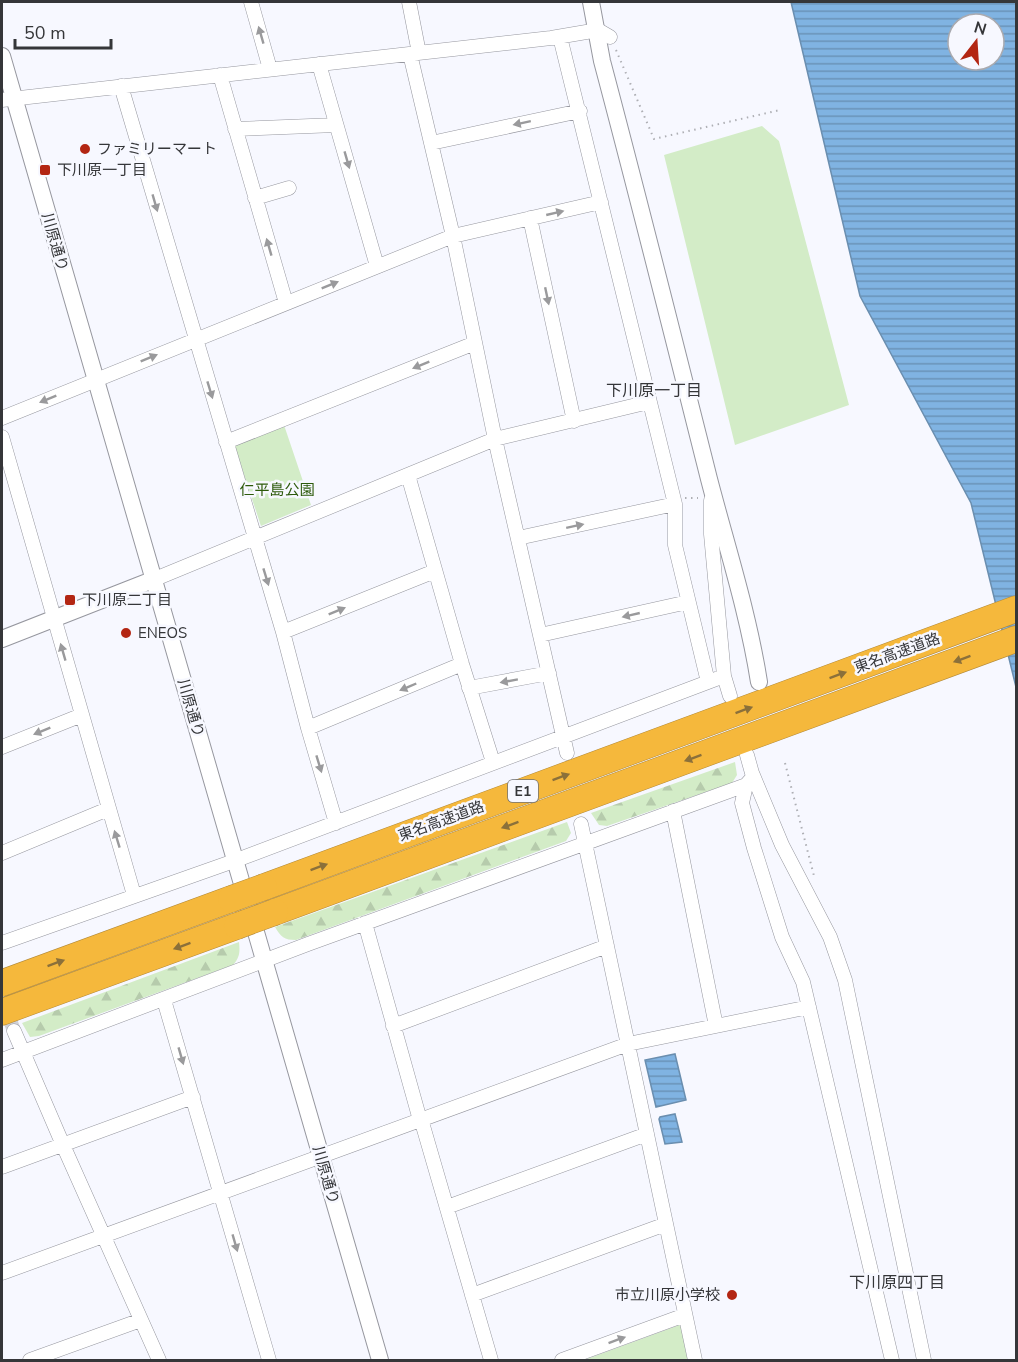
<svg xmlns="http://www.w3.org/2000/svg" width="1018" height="1362" font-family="'Nunito Sans','Noto Sans JP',sans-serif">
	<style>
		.green { fill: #d3ecc7 }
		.forest { fill: url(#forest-firs) }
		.water { fill: url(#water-rules); stroke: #6a8eaf; stroke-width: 1.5; fill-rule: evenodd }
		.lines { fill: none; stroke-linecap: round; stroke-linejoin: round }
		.minor-tunnel { stroke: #d0d1d7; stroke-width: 14; stroke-dasharray: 14 7; stroke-linecap: butt }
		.minor-casing { stroke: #96979f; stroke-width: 15 }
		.tertiary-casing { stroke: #96979f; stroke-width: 18 }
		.motorway-casing { stroke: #b28a3b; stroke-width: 27 }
		.path { stroke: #aeafb4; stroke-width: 2; stroke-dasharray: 1.5 4.5; stroke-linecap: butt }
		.minor { stroke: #fff; stroke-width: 14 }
		.tertiary { stroke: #fff; stroke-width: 16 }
		.motorway { stroke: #f5b83c; stroke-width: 26 }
		.motorway-bridge-casing { stroke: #b28a3b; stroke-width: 27; stroke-linecap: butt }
		.motorway-bridge { stroke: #f5b83c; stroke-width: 26 }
		.oneway { fill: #9a9a9c }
		.oneway2 { fill: #8b703a }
		.poi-dot { fill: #b32613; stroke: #f7f8ff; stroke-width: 2 }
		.labels { text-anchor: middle; stroke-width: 5; stroke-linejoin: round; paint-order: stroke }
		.shield { fill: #f7f8ff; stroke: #6f7074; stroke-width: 1.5 }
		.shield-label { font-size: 14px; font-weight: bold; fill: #353639 }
		.poi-label { font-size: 15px; fill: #353639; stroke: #f7f8ff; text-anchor: start }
		.street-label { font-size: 15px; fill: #353639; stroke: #f7f8ff }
		.park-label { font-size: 15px; fill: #2d5a0b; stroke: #f7f8ff }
		.neighbourhood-label { font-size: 16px; fill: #353639; stroke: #f7f8ff }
	</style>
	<defs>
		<pattern id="forest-firs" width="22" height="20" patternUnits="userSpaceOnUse" patternTransform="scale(1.5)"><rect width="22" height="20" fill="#d3ecc7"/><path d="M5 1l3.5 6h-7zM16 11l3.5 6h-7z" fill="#b6cbac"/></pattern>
		<pattern id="water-rules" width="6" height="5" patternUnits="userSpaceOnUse" patternTransform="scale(1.5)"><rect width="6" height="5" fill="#80b3e2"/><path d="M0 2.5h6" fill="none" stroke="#6a92b8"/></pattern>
	</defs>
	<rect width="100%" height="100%" fill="#f7f8ff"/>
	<path class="green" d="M762 126 779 141 849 405 735 445 664 155Z
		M284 425 311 505 261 526 234 445Z
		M682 1324 690 1360H584Z"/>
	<path class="forest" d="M735 762 737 775 732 783 607 826 599 825 591 813Z
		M567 822 571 833 566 841 296 940C284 940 281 937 275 927Z
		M239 942C240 952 240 957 233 965L39 1036 30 1037 22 1023Z"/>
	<path class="water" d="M791 2H1016V687L971 503 860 296ZM958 24H994V60H958Z
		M675 1054 686 1100 656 1107 645 1060Z
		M675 1114 682 1142 665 1144 659 1119 660 1117Z"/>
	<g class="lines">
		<path class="minor-tunnel" d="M2 997 14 1031"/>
		<defs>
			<path id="minor" d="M251 2 270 69
				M409 2 419 53
				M560 37 675 504V545L708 682
				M410 54 453 236 495 439 567 753
				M319 64 377 266
				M220 75 286 303
				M121 86 283 632 308 728 336 823
				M2 100 551 38 598 30 610 37
				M235 129 336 125
				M431 143 580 111
				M255 198 289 188
				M530 218 574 421
				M2 418 453 236 601 202
				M2 437 134 895
				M226 442 475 343
				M408 475 462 664 493 762
				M711 500V534L724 676 730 696
				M518 538 675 504
				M155 579 495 439 649 402
				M283 632 435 571
				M540 635 688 602
				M469 688 549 673
				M308 728 462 664
				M2 747 82 715
				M747 755 752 773 782 845 830 937 845 980 924 1360
				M746 785 742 803 754 848 782 937 803 982 892 1360
				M673 811 716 1026
				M581 824 695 1360
				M2 853 108 809
				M365 923 420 1120
				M2 943 234 861 724 676
				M164 1000 269 1360
				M393 1026 607 946
				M14 1031 63 1145 159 1360
				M2 1060 308 944 746 785 753 777
				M421 1119 491 1360
				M2 1167 193 1097
				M447 1207 647 1134
				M2 1273 628 1044 809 1007
				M472 1295 666 1224
				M30 1360 141 1320
				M562 1360 685 1315"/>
			<path id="tertiary" d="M591 2 602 61C639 200 674 340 709 479 727 548 748 612 759 682
				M2 56C129 491 253 926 380 1360
				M2 639 155 579"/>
			<path id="motorway" d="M264 887 1016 609
				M275 912 1016 639
				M2 983 231 899
				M2 1012 237 926"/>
		</defs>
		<use href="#minor" class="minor-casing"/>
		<use href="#tertiary" class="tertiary-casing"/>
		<use href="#motorway" class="motorway-casing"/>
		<path class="path" d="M616 50 654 139 780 110
			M685 498H698
			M785 763 814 876"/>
		<use href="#minor" class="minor"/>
		<use href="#tertiary" class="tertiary"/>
		<use href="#motorway" class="motorway"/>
		<defs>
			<path id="motorway-bridge" d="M231 899 264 887
				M237 926 275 912"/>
		</defs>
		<use href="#motorway-bridge" class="motorway-bridge-casing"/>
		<use href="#motorway-bridge" class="motorway-bridge"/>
	</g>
	<defs><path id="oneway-solid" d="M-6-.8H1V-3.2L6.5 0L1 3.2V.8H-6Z" transform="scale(1.5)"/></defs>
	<g class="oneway">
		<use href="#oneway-solid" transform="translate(261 35) rotate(-106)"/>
		<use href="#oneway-solid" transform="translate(522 123) rotate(168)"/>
		<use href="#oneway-solid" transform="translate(347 160) rotate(74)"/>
		<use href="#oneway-solid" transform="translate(155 203) rotate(74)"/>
		<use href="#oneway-solid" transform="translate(555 213) rotate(-13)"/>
		<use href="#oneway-solid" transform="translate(269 247) rotate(-106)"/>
		<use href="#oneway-solid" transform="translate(330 285) rotate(-22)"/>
		<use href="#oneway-solid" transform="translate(547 296) rotate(78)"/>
		<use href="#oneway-solid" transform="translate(149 358) rotate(-22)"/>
		<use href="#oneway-solid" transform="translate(421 365) rotate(158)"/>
		<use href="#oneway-solid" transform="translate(210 390) rotate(73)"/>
		<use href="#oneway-solid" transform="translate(48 399) rotate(158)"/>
		<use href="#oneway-solid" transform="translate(575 526) rotate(-12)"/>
		<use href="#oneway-solid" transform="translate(266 577) rotate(73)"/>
		<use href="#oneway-solid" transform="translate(337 611) rotate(-22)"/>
		<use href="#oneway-solid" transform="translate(631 615) rotate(167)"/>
		<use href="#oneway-solid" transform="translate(63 652) rotate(-106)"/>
		<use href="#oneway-solid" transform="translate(509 681) rotate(170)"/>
		<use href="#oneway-solid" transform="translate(408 687) rotate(157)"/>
		<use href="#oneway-solid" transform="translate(42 731) rotate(158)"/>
		<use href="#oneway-solid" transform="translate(319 764) rotate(73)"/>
		<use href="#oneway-solid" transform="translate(117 839) rotate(-107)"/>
		<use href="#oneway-solid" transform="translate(181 1056) rotate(74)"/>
		<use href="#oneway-solid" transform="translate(235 1243) rotate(74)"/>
		<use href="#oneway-solid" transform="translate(617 1340) rotate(-20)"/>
	</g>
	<g class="oneway2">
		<use href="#oneway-solid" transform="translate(962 659) rotate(160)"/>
		<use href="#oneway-solid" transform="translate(838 675) rotate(-20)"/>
		<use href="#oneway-solid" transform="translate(744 710) rotate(-20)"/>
		<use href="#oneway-solid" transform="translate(693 758) rotate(160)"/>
		<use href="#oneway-solid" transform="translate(561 777) rotate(-20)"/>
		<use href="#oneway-solid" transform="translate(510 825) rotate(160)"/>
		<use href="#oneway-solid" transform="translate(319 867) rotate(-20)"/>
		<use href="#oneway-solid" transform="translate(182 946) rotate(160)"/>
		<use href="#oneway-solid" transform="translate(56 963) rotate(-20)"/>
	</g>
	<g class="poi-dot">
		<circle cx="85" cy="149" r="6"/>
		<rect x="39" y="164" width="12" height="12" rx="3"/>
		<rect x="64" y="594" width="12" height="12" rx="3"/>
		<circle cx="126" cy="633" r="6"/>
		<circle cx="732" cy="1295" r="6"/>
	</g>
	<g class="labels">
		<rect class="shield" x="508" y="780" width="30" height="22" rx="4.5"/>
		<g class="shield-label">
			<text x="523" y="796">E1</text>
		</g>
		<g class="poi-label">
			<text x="97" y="154">ファミリーマート</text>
			<text x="57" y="175">下川原一丁目</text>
			<text x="82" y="605">下川原二丁目</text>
			<text x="138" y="638">ENEOS</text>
			<text x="720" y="1300" text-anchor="end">市立川原小学校</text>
		</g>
		<g class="street-label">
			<text transform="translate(55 242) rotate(74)" y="5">川原通り</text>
			<text transform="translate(897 653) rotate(-20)" y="5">東名高速道路</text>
			<text transform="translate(191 708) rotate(74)" y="5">川原通り</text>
			<text transform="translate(441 821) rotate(-20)" y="5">東名高速道路</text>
			<text transform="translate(326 1175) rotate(74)" y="5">川原通り</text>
		</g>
		<g class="park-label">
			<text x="277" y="495">仁平島公園</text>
		</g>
		<g class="neighbourhood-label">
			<text x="654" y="396">下川原一丁目</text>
			<text x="897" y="1288">下川原四丁目</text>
		</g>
	</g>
	<rect width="1018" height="1362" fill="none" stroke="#353639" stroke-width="6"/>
	<g transform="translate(976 42) rotate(17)"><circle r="28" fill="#f7f8ff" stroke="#a9aab0" stroke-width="1.5"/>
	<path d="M0-4.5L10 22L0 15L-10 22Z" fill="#b32613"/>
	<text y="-9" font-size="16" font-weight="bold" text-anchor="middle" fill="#353639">N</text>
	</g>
	<path d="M15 39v9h96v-9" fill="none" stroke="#353639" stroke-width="3"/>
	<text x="24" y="39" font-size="18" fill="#353639" stroke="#f7f8ff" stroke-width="4.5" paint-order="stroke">50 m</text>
</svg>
